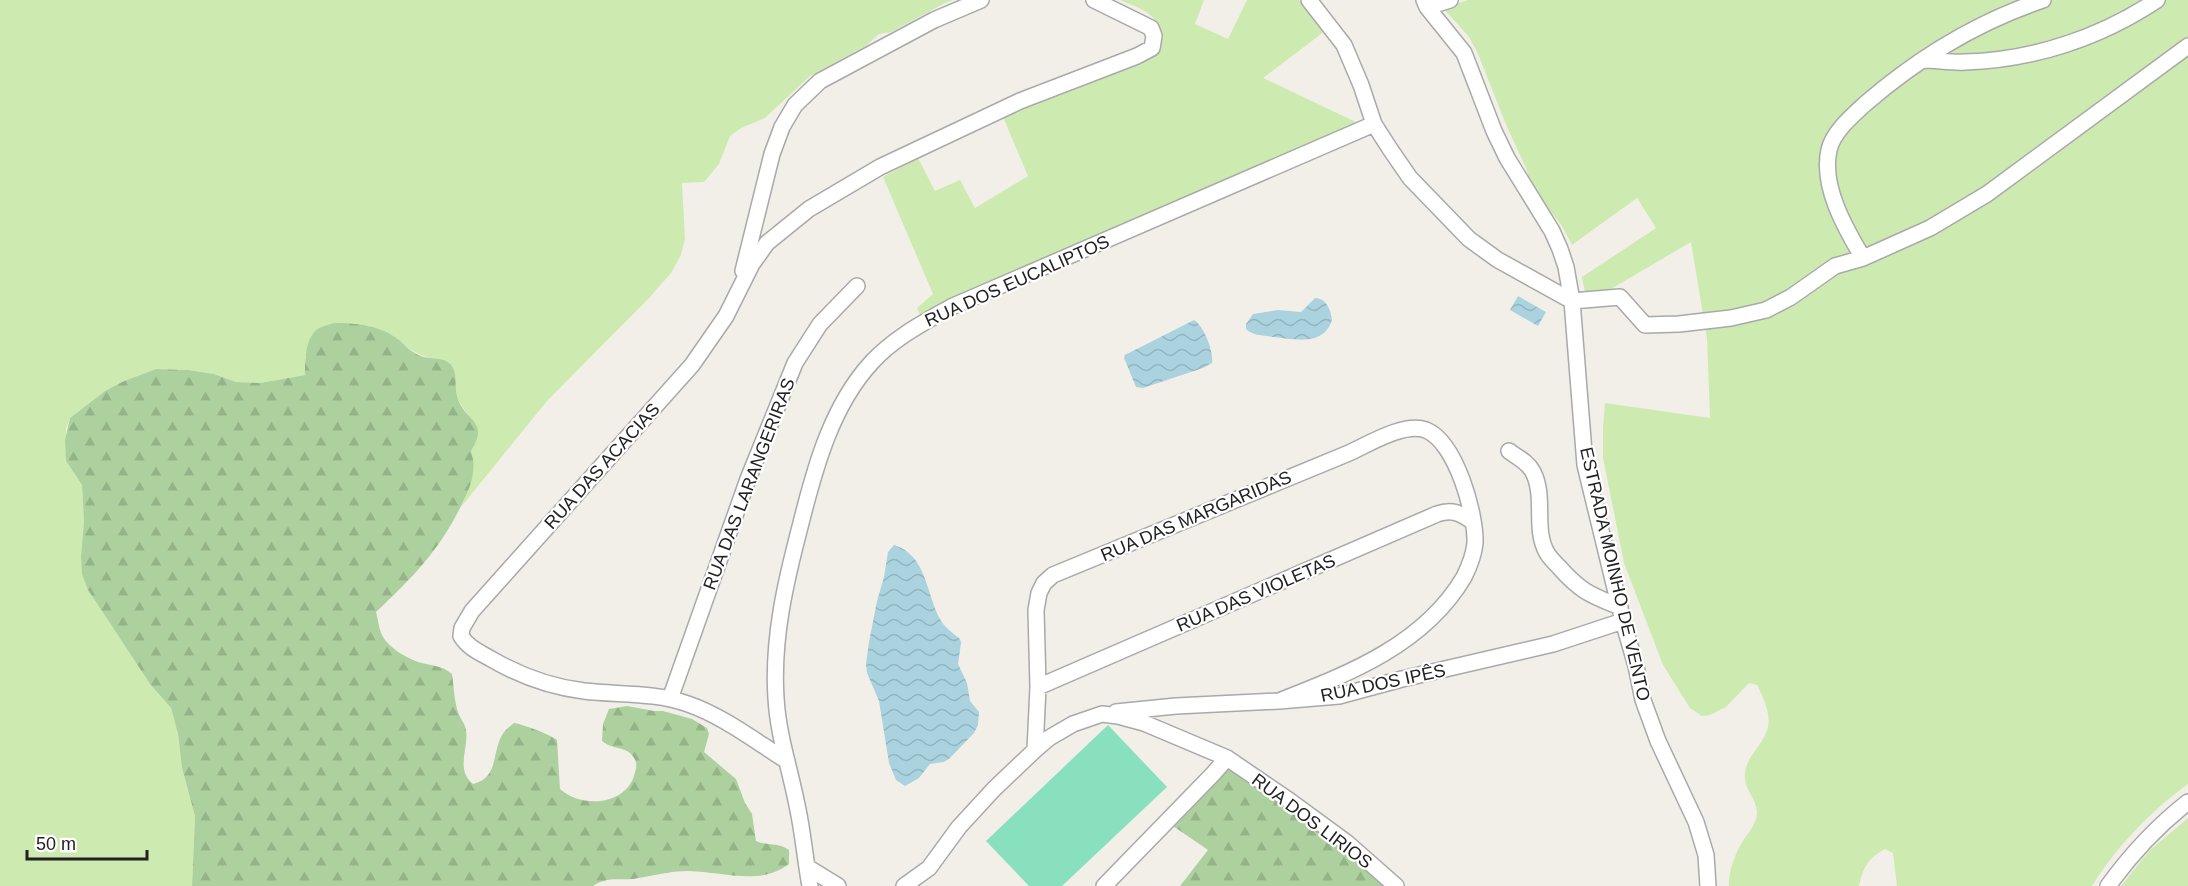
<svg xmlns="http://www.w3.org/2000/svg" width="2188" height="886" font-family="Helvetica,sans-serif">
	<style>
		.grass { fill: #cdebb0 }
		.forest { fill: url(#forest-firs) }
		.pitch { fill: #88e0be }
		.water { fill: url(#water-waves) }
		.lines { fill: none; stroke-linecap: round; stroke-linejoin: round }
		.street-casing { stroke: #a9a9a9; stroke-width: 18 }
		.street { stroke: #fff; stroke-width: 15 }
		.labels { text-anchor: middle; stroke-width: 4.5; stroke-linejoin: round; paint-order: stroke }
		.street-label { font-size: 18px; fill: #222; stroke: #fff }
	</style>
	<defs>
		<pattern id="forest-firs" width="22" height="20" patternUnits="userSpaceOnUse" patternTransform="scale(1.5)"><rect width="22" height="20" fill="#add19e"/><path d="M5 1l3.5 6h-7zM16 11l3.5 6h-7z" fill="#95b388"/></pattern>
		<pattern id="water-waves" width="16" height="10" patternUnits="userSpaceOnUse" patternTransform="scale(1.5)"><rect width="16" height="10" fill="#aad3df"/><path d="M0 5q4-4 8 0t8 0" fill="none" stroke="#92b5bf"/></pattern>
	</defs>
	<rect width="100%" height="100%" fill="#f2efe9"/>
	<path class="grass" d="M0 0H953L943 4 891 32 879 34 867 45 810 76 765 118 741 128 730 136 719 164 704 182 682 183 685 239 681 255 671 273 650 297 547 401 461 507C469 489 477 471 471 451 488 426 469 421 459 401 452 389 449 373 444 360 424 358 412 353 398 339L305 356V375L260 383 236 382 214 374 189 370 156 369 124 381 105 391 70 418 66 429V461L82 485 88 590 150 684 171 708 178 734 182 768 195 816 192 886H0Z
		M1120 0H1204L1195 24 1228 39 1247 0H1299L1325 31 1263 78 1358 123 922 318 917 308 933 294 883 177 918 158 935 191 960 180 975 208 1028 176 1003 117C1026 108 1149 63 1158 51 1161 47 1161 43 1161 38 1161 14 1139 8 1120 0Z
		M1468 0H2188V784C2151 811 2116 847 2092 886H1897L1893 853 1885 849C1868 858 1863 868 1859 886H1729C1728 874 1734 857 1740 846 1745 836 1757 825 1757 813 1757 798 1743 789 1745 774 1746 757 1760 748 1766 733 1773 717 1764 699 1757 685L1749 683 1726 707 1710 715 1702 716 1690 708 1663 665 1624 563 1603 458V427L1605 403 1710 418 1707 339 1691 242 1587 303 1582 277 1656 228 1637 198 1572 245 1562 226 1532 188 1526 168 1507 127 1478 54 1469 37 1443 8Z
		M2188 818V886H2121L2149 851Z"/>
	<path class="forest" d="M334 323C356 323 380 325 399 340 406 346 412 353 421 356 430 360 444 356 451 365 458 373 454 386 457 396 463 421 491 420 471 451 478 472 469 490 460 508 438 552 411 579 376 612 378 619 379 629 382 635 389 649 411 661 426 664 436 666 444 667 452 674 454 687 454 700 458 712 460 719 465 723 466 730 469 749 455 769 473 784 498 778 492 755 501 737 503 732 509 727 514 723 522 724 552 735 557 740L560 789C581 808 624 806 634 776 636 769 638 764 634 758 628 746 612 750 602 741L603 724 609 709 627 706 654 711H663L692 719 707 728 709 734 704 752 736 779 745 803 752 814 756 841C767 846 779 842 789 850V864C760 886 724 872 689 871 669 871 652 876 633 879 618 880 606 877 593 886H192L195 816 182 768 178 734 171 708 150 684 88 590 82 574 81 557 84 522 82 485 66 461 65 440 70 418 105 391 124 381 156 369 189 370 214 374 236 382 260 383 305 375C305 360 305 337 319 328 323 326 329 325 334 323Z
		M1229 767 1346 850 1388 886H1180L1208 850 1173 826Z"/>
	<path class="pitch" d="M1108 725 1167 787 1062 886H1029L986 841Z"/>
	<path class="water" d="M1518 296 1546 312 1538 326 1510 310Z
		M1315 298C1326 298 1331 310 1332 320 1323 347 1295 339 1273 337 1263 335 1253 336 1246 329V324L1253 314 1278 310 1301 312Z
		M1194 320C1204 326 1214 352 1212 363L1203 368 1143 388 1136 387 1124 358 1125 355Z
		M894 545C927 555 926 594 940 619 944 627 953 633 960 639L961 643 958 664 967 683 970 701 979 712 978 725 974 733 950 758 944 762 930 764 919 778 905 786 896 780 889 763 879 701 867 673 866 664 869 642 877 601 884 577 888 552Z"/>
	<g class="lines">
		<defs>
			<path id="street" d="M1309 0 1344 45 1361 85 1374 124 1390 149 1410 178 1469 239 1498 260 1572 301 1620 297 1645 325 1679 324 1731 318 1766 310 1791 297 1835 266 1863 258 1930 228 1987 194 2188 46
				M1424 0 1427 7 1464 53 1494 131 1507 158 1552 231 1560 249 1566 267 1572 301 1585 465 1623 621 1636 666 1643 700 1658 741 1696 822 1706 855 1708 886
				M1427 7 1450 0
				M1923 60C1937 60 1951 63 1965 62 2033 60 2100 38 2157 0
				M1863 258C1845 228 1821 186 1829 150 1833 132 1852 116 1865 104 1917 59 1977 22 2043 0
				M743 271 772 154 782 127 795 105 820 81 934 20 981 0
				M1509 451C1517 457 1528 462 1533 472 1546 497 1533 529 1547 553 1550 558 1555 563 1559 567 1581 592 1591 595 1620 607
				M1038 687 1437 514C1452 509 1461 513 1473 522
				M670 699 748 479 795 363 820 324 857 286
				M1116 712 1176 706 1279 701 1339 696 1402 679 1553 644 1623 621
				M1035 750 1038 687 1036 610 1039 593 1044 583 1053 575 1349 453C1369 444 1404 422 1426 430 1456 442 1476 514 1475 543 1474 554 1469 567 1464 577 1424 645 1348 674 1279 701
				M787 761C755 741 723 716 688 704 655 692 618 695 584 691 551 687 521 676 493 660 481 653 468 648 461 636L462 628 472 611 692 365 726 316 752 264 767 243 809 209 880 167 1020 101 1137 56 1152 48 1154 36 1151 28 1094 0
				M807 867 838 886
				M810 886C805 859 803 832 797 805 790 769 778 735 776 698 772 638 786 580 801 523 815 467 832 405 872 362 894 338 923 323 951 307L1374 124
				M904 886 929 868 959 827 994 789 1035 750 1049 738 1073 724 1102 714 1118 716 1144 723 1227 758 1290 801 1346 842 1396 886
				M1104 886 1213 774 1227 758
				M2108 886C2132 853 2156 827 2188 802"/>
		</defs>
		<use href="#street" class="street-casing"/>
		<use href="#street" class="street"/>
	</g>
	<g class="labels">
		<g class="street-label">
			<text transform="translate(1017 281) rotate(-24)" y="6">RUA DOS EUCALIPTOS</text>
			<text transform="translate(602 466) rotate(-48)" y="6">RUA DAS ACACIAS</text>
			<text transform="translate(749 484) rotate(-69)" y="6">RUA DAS LARANGERIRAS</text>
			<text transform="translate(1196 516) rotate(-23)" y="6">RUA DAS MARGARIDAS</text>
			<text transform="translate(1615 574) rotate(77)" y="6">ESTRADA MOINHO DE VENTO</text>
			<text transform="translate(1256 593) rotate(-23)" y="6">RUA DAS VIOLETAS</text>
			<text transform="translate(1383 683) rotate(-12)" y="6">RUA DOS IPÊS</text>
			<text transform="translate(1312 821) rotate(37)" y="6">RUA DOS LIRIOS</text>
		</g>
	</g>
	<path d="M27 850v9h120v-9" fill="none" stroke="#222222" stroke-width="3"/>
	<text x="36" y="850" font-size="18" fill="#222222" stroke="#ffffff" stroke-width="4.5" paint-order="stroke">50 m</text>
</svg>
